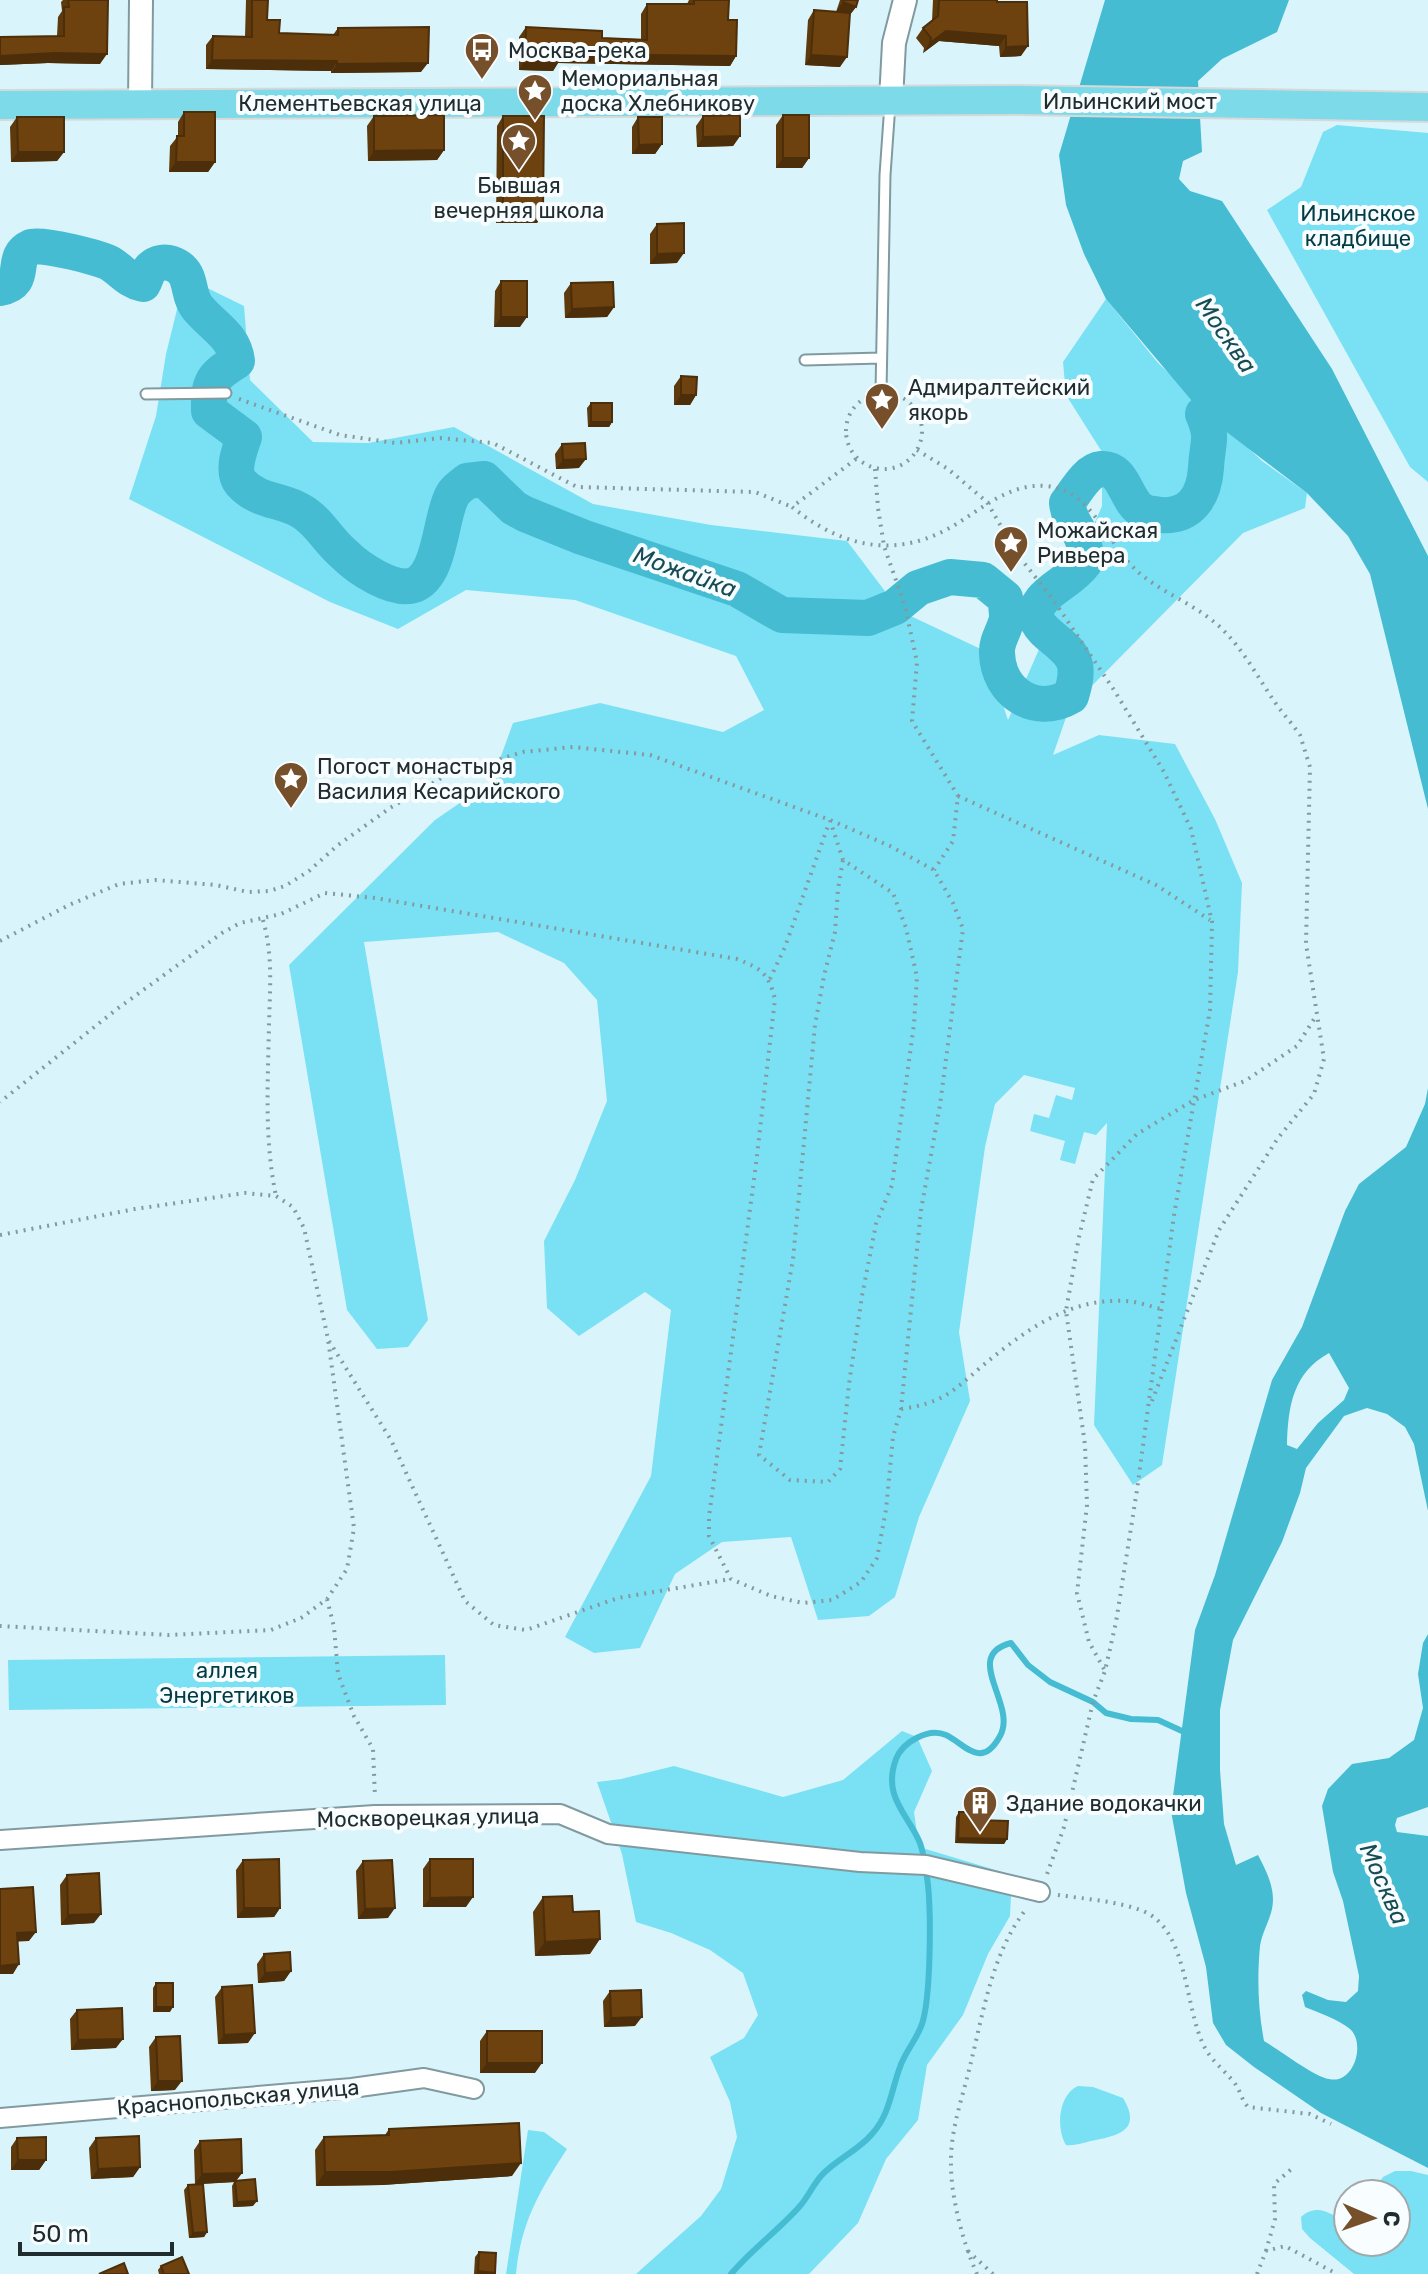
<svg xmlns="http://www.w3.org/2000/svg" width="1428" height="2274" font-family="Rubik,sans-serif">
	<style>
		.green { fill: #7ae0f4 }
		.water { fill: #45bcd2; fill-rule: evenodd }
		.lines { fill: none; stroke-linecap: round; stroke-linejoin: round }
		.stream { stroke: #45bcd2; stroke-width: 6 }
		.river { stroke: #45bcd2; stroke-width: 36 }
		.service-casing { stroke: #809aa0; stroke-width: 13 }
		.minor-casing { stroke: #809aa0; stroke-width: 22 }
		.tertiary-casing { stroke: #809aa0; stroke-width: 26 }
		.primary-casing { stroke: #d7d9d9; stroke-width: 32 }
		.path { stroke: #85999d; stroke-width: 4; stroke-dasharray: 2 6; stroke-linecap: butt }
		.service { stroke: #fff; stroke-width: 9 }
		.minor { stroke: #fff; stroke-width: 18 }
		.tertiary { stroke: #fff; stroke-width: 22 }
		.primary { stroke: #7cdae9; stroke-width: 28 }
		.wall { fill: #5e390c }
		.shaded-wall { fill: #4c2e0a }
		.building { fill: #6d420e; stroke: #4c2e0a; stroke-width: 2 }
		.labels { text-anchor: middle; stroke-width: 8; stroke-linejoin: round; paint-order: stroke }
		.poi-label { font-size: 22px; fill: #212c2e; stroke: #f8fdff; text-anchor: start }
		.street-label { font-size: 22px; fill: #212c2e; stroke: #f8fdff }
		.park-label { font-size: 22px; fill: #033c45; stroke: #f8fdff }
		.water-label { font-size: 24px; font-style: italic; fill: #184c55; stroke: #f8fdff }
	</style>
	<rect width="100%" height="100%" fill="#d9f5fb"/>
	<path class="green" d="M1337 125 1428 133V482L1410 467 1267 210 1301 187 1323 132Z
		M185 277 244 306 250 380 313 442 368 443 454 427 593 504 711 525 847 541 900 611 985 651 1008 720 1102 506V452L1066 395 1063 362 1106 299 1158 363 1262 461 1307 493 1305 508 1243 533 1069 709 1053 755 1099 735 1175 744 1215 819 1242 883 1238 972 1162 1465 1133 1485 1094 1425 1107 1123 1096 1135 1084 1132 1075 1164 1060 1160 1065 1141 1030 1131 1034 1114 1049 1118 1056 1095 1072 1100 1075 1088 1024 1075 995 1104 985 1147 959 1332 970 1401 919 1517 895 1597 869 1616 818 1620 791 1537 722 1542 675 1574 640 1648 594 1653 565 1637 651 1476 671 1310 645 1292 579 1336 547 1308 544 1241 575 1180 607 1101 597 1000 564 963 498 932 364 942 428 1320 408 1347 377 1349 347 1310 289 965 435 820 492 781 513 723 600 703 723 732 764 710 736 656 575 600 466 590 398 629 330 602 129 499 156 416 166 354Z
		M445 1655 446 1705 9 1710 8 1660Z
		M902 1731 917 1737 932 1771 914 1812 919 1847 1012 1875 1010 1916 988 1954 963 2015 927 2065 918 2120 886 2159 858 2223 809 2274H636L701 2216 721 2189 737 2137 730 2102 710 2057 744 2038 758 2015 743 1973 710 1950 671 1933 636 1922 622 1854 597 1782 621 1779 674 1766 783 1797 843 1780Z
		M1078 2086 1093 2087 1123 2098C1143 2131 1117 2136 1091 2141 1082 2143 1075 2146 1066 2145 1056 2129 1058 2095 1078 2086Z
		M528 2130 544 2132 567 2149C539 2192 521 2222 516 2274H506Z
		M1395 2171H1411L1428 2175V2274H1354L1310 2238 1302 2229 1301 2217C1317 2202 1332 2214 1348 2224V2242H1396V2194H1371L1383 2177Z"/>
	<path class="water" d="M1105 0H1289L1277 32 1222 59 1198 81 1202 152 1183 161 1179 179 1190 191 1222 201 1332 369 1428 556V809L1370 574 1348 536 1307 493 1203 414 1106 299 1084 254 1066 205 1059 155Z
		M1428 1088V1511L1414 1444 1405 1427 1387 1414 1367 1408 1344 1416 1306 1468 1300 1493 1282 1542 1233 1640 1220 1710V1770L1224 1824 1236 1865 1258 1855C1267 1872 1276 1890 1272 1909 1269 1922 1262 1933 1260 1946 1257 1978 1258 2009 1264 2041 1280 2050 1313 2076 1329 2079 1354 2085 1366 2043 1350 2029 1338 2019 1319 2013 1305 2007L1302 1995 1306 1991 1328 2000 1346 2002 1358 1991 1359 1976 1343 1901 1333 1872 1322 1806 1328 1789 1352 1764 1389 1758 1414 1740 1423 1708 1418 1674 1423 1643 1428 1634V1807L1397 1818 1395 1825 1397 1832 1428 1836V2168L1321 2113 1254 2067 1226 2045 1213 2023 1206 1967 1186 1893 1171 1811 1195 1630 1215 1575 1272 1380 1302 1327 1345 1211 1359 1184 1406 1147 1425 1104ZM1329 1353 1349 1388 1344 1400 1318 1423 1297 1449 1287 1445C1288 1406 1293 1373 1329 1353Z"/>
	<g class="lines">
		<path class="stream" d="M731 2274C752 2249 779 2230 800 2206 808 2197 813 2185 821 2176 835 2160 858 2151 872 2134 890 2114 891 2091 900 2067 905 2052 917 2039 922 2024 931 1997 931 1914 928 1885 926 1871 925 1857 920 1843 908 1814 882 1797 896 1759 902 1743 928 1727 946 1735 964 1743 981 1771 1000 1736 1018 1705 961 1656 1011 1643L1028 1665 1050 1682 1093 1702 1106 1713 1131 1719 1158 1720 1182 1731"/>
		<path class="river" d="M0 288C30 283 8 257 31 247 41 243 102 258 111 264 123 272 129 281 143 284 146 279 147 272 151 268 163 257 182 264 187 278 191 289 190 298 197 307 212 326 234 335 237 361 213 376 208 381 209 411L244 437C240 449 231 471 241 483 258 502 281 499 301 511 319 521 328 541 344 554 358 568 393 592 414 585 440 575 440 521 451 498 454 490 461 486 467 481L484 479 514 508 525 514 582 537 737 589 782 615 868 618 895 607 918 588 950 577 983 580 1005 598C1006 604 1007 611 1007 617 1006 629 996 640 997 653 998 693 1036 717 1071 696 1074 686 1077 675 1075 665 1069 638 1019 630 1042 600 1053 586 1072 580 1085 562 1088 531 1070 529 1067 503 1075 493 1087 470 1101 469 1125 467 1125 502 1143 511 1148 514 1155 514 1161 515 1191 517 1204 496 1206 468 1207 443 1214 439 1203 414L1240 381"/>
		<defs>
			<path id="service" d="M805 360 881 358
				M881 392 885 175 890 104
				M146 394 226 393"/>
			<path id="minor" d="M0 1840 375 1815 560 1814 608 1834 860 1862 926 1865 1040 1892
				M0 2118 352 2088 424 2078 474 2089"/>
			<path id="tertiary" d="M891 100 894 43 905 0
				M140 104 141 0"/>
			<path id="primary" d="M0 105 1017 100 1428 107"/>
		</defs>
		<use href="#service" class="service-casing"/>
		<use href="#minor" class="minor-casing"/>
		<use href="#tertiary" class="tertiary-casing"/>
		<use href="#primary" class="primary-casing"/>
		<path class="path" d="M846 431a38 38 0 1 1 76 0a38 38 0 1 1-76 0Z
			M239 399 340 435 395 443 440 438 493 443 577 487 755 492 792 507
			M917 450 948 469 987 502 1017 554 1052 598 1114 690 1164 772 1191 829 1212 922 1210 1010 1174 1215 1137 1490 1116 1622 1105 1671 1093 1702 1064 1827 1046 1877
			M856 459 792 507C844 549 899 560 958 523 985 506 1012 483 1046 486 1092 490 1106 542 1136 570 1159 592 1196 604 1221 628 1243 649 1257 676 1274 701 1282 713 1292 723 1300 735L1310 767 1306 944 1324 1059 1314 1094 1278 1138 1219 1230 1150 1406
			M875 469 878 508 884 546 905 606 917 662 912 721 958 796 953 841 934 870
			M958 796 1156 885 1210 920
			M830 820 843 860 893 893 906 928 917 977 914 1024 892 1185 876 1224 862 1296 849 1384 840 1469 828 1482 790 1480 759 1455 793 1259 815 1025 824 976 835 932 838 889 843 860
			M263 920C273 955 270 988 269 1024 268 1082 264 1139 276 1196
			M0 941 69 905 119 884 155 880 216 885 248 892 269 891 285 886 309 871 338 845 390 808 445 776 523 752 573 747 650 755 830 820 890 846 934 870 953 903 963 929 940 1105 921 1210 901 1409 893 1437 886 1510 877 1558 861 1582 832 1600 803 1603 771 1596 731 1579 709 1536V1517L756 1164 775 999C768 973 762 969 737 959L375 898 325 893 281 914 240 923 222 933 117 1009 0 1102
			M770 979 785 947 829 823
			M0 1235 135 1209 245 1193 276 1196 293 1207 304 1228 328 1339 354 1528 347 1569 327 1599 301 1618 271 1630 169 1635 0 1626
			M329 1341 391 1440 465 1601 494 1625 526 1630 618 1598 731 1579
			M901 1409C942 1403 951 1393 981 1367 1022 1333 1067 1298 1124 1301 1136 1301 1149 1306 1161 1309
			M327 1599 334 1627 338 1674 354 1716 373 1749 375 1797
			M1104 1669 1089 1642 1077 1593 1087 1505 1085 1445 1066 1311 1079 1237 1093 1179 1137 1134 1194 1100 1245 1081 1297 1046 1316 1016
			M1058 1895C1085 1899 1117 1901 1143 1911 1189 1930 1184 2009 1205 2048 1212 2061 1223 2069 1233 2081 1240 2089 1241 2099 1248 2107L1310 2114 1331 2124
			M968 2251 993 2274
			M1266 2251 1275 2219 1274 2184 1295 2166
			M977 2274C963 2243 950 2195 951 2160 951 2129 962 2099 969 2070 983 2016 991 1953 1027 1908
			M1257 2274 1266 2251 1285 2246 1337 2274"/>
		<use href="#service" class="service"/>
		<use href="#minor" class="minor"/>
		<use href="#tertiary" class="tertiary"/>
		<use href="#primary" class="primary"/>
	</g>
	<path class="wall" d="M63 0H108L100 64 48 63 0 65V37L57 36 58 17 62 11 61 2Z
		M246 0H268L267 20 279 33 333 35 338 28 421 72 331 73V71L206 69V45L213 36 245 37Z
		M689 0H729L728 20 736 56 730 66 558 63 553 71 519 70V37L526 27 602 38 641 39V14L647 4H687Z
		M840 0H858L856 7 849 16 840 67 805 65 808 20 814 10 836 12Z
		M933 0H997V2L1021 56 1000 57 999 46 939 41 923 53 924 48 916 38 923 28 932 21Z
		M184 112 215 162 208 172H169L170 146 178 136V122Z
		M783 115 809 158 802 168H776V125Z
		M374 116 444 150 437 160 368 161 367 126Z
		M503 116 543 213 537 223H496L497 126Z
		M703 116 740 136 733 146 697 147 696 126Z
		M17 117 64 152 57 161 11 162 10 127Z
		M638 117 662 144 655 154H632V127Z
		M657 224 677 263 650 264V234Z
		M501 281 520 327H494L495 291Z
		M571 283 614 307 607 317 565 318 564 293Z
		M681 376 696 395 690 405H674V386Z
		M591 403 612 422 609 427H588L587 408Z
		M562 444 579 468 556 469 555 454Z
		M959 1812 975 1820 1007 1839 1004 1844 955 1843 956 1817Z
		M430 1859 466 1907H423V1869Z
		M243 1860 280 1908 274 1917 237 1918 236 1870Z
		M363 1861 388 1918 358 1919 356 1871Z
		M67 1875 94 1923 61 1925 60 1885Z
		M543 1897 573 1912 590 1954 535 1956 533 1912Z
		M264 1954 291 1971 284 1981 258 1983 257 1964Z
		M156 1983 170 2012H153V1988Z
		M222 1987 248 2043 218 2044 215 1997Z
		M610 1991 635 2026 604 2027 603 2001Z
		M77 2010 116 2048 71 2050 70 2019Z
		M487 2031 535 2073H480V2041Z
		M156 2037 175 2090 151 2091 149 2047Z
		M389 2129 512 2176 382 2185 316 2186 315 2150 324 2137 385 2135Z
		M17 2138 46 2160 39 2170H11V2147Z
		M96 2138 140 2167 133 2177 91 2179 89 2148Z
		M200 2141 242 2173 236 2181 253 2206 233 2207 232 2186 234 2182 203 2184 207 2232 204 2237 189 2238 184 2190 188 2185 195 2184 194 2150Z
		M479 2252 495 2273 494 2274H474L475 2257Z
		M161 2266 189 2274H159L158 2270Z"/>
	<path class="shaded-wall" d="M843 2 856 7 849 16 836 12Z
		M946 31 1006 36 999 46 939 41 923 53 930 43Z
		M1028 46 1021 56 1000 57 1006 47Z
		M55 53 107 54 100 64 48 63 0 65V56Z
		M560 54 736 56 730 66 558 63 553 71 519 70 525 60Z
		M811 55 847 57 840 67 805 65Z
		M212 60 337 61 331 71 206 69Z
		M428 63 421 72 331 73 337 64Z
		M740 136 733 146 697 147 703 137Z
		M662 144 655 154H632L639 145Z
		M444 150 437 160 368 161 374 151Z
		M18 152H64L57 161 11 162Z
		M783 158H809L802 168H776Z
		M176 162H215L208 172H169Z
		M503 213H543L537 223H496Z
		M684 253 677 263 650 264 657 254Z
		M614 307 607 317 565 318 572 309Z
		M501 317H527L520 327H494Z
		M681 395H696L690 405H674Z
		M591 422H612L609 427H588Z
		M586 459 579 468 556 469 563 460Z
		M958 1838 1007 1839 1004 1844 955 1843Z
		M473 1897 466 1907H423L430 1898Z
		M244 1908H280L274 1917 237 1918Z
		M395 1908 388 1918 358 1919 365 1909Z
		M101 1914 94 1923 61 1925 68 1915Z
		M36 1932 29 1941 10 1942 17 1933Z
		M600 1939 590 1954 535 1956 545 1942Z
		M19 1964 13 1974H0V1966Z
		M291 1971 284 1981 258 1983 265 1973Z
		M156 2007H173L170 2012H153Z
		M642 2017 635 2026 604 2027 611 2018Z
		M255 2033 248 2043 218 2044 224 2035Z
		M123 2039 116 2048 71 2050 78 2040Z
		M487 2063H542L535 2073H480Z
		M158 2081H182L175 2090 151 2091Z
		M18 2160H46L39 2170H11Z
		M521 2163 512 2176 382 2185 316 2186 325 2172Z
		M140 2167 133 2177 91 2179 98 2169Z
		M242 2173 235 2182 195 2184 202 2174Z
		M257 2201 253 2206 233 2207 237 2202Z
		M207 2232 204 2237 189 2238 193 2233Z
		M478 2271 495 2273 494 2274H476Z"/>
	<path class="building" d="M68 0H108L107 54 55 53 0 56V37L64 36V7H69Z
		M252 0H268L267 20H280L279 33 338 35V28L429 27 428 63 337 64V61L212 60 213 36 252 37Z
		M694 0H729L728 20H737L736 56 560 54V61L525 60 526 27 602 31V38L647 40V4H694Z
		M843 0H858L856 7 843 2Z
		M939 0H997V2H1027L1028 46 1006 47V36L946 31 930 43 931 38 923 28 938 16Z
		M814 10 850 13 847 57 811 55Z
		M184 112H215V162H176L177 136H184Z
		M444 115V150L374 151V116Z
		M740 115V136L703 137V116Z
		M783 115H809V158H783Z
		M503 116H544L543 213H503Z
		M17 117H64V152H18Z
		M638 117H662V144L639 145Z
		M684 223V253L657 254V224Z
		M501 281H527V317H501Z
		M613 282 614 307 572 309 571 283Z
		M681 376 697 377 696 395H681Z
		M591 403H612V422H591Z
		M585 443 586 459 563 460 562 444Z
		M959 1812H975V1820L1008 1821 1007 1839 958 1838Z
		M279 1859 280 1908H244L243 1860Z
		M430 1859H473V1897L430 1898Z
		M392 1860 395 1908 365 1909 363 1861Z
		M99 1873 101 1914 68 1915 67 1875Z
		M33 1887 36 1932 17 1933 19 1964 0 1966V1889Z
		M572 1896 573 1912 599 1911 600 1939 545 1942 543 1897Z
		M290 1952 291 1971 265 1973 264 1954Z
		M156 1983H173V2007H156Z
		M252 1985 255 2033 224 2035 222 1987Z
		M641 1990 642 2017 611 2018 610 1991Z
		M122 2008 123 2039 78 2040 77 2010Z
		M487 2031H542V2063H487Z
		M180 2036 182 2081H158L156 2037Z
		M519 2123 521 2163 391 2172H325L324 2137 389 2135V2129Z
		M139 2136 140 2167 98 2169 96 2138Z
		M46 2137V2160H18L17 2138Z
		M241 2139 242 2173 202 2174 200 2141Z
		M255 2179 257 2201 237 2202 235 2181Z
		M203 2184 207 2232 193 2233 188 2185Z
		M479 2252 496 2253 495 2273 478 2271Z
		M182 2257 189 2274H164L161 2266Z
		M124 2263 128 2274H99Z"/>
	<defs>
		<symbol id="bus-pin" viewBox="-11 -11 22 30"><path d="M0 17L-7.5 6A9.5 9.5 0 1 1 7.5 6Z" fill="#75502b" stroke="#f8fdff"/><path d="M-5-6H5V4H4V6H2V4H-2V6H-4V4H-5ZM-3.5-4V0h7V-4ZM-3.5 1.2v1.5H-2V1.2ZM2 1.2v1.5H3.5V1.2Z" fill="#fff"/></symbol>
		<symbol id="sight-pin" viewBox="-11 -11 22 30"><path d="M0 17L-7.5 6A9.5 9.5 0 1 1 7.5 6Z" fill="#75502b" stroke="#f8fdff"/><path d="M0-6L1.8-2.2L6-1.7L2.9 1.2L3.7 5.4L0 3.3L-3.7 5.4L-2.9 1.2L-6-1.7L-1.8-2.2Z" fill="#fff"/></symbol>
		<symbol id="building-pin" viewBox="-11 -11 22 30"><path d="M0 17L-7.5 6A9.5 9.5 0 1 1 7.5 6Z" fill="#75502b" stroke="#f8fdff"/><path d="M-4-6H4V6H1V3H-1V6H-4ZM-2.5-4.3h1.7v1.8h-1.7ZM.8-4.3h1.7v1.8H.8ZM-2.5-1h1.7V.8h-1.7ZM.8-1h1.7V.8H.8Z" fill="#fff"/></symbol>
	</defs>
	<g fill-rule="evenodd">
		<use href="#bus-pin" x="462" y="30" width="40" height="54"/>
		<use href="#sight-pin" x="515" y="71" width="40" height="54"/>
		<use href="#sight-pin" x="499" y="121" width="40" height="54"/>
		<use href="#sight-pin" x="862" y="380" width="40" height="54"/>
		<use href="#sight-pin" x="991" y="523" width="40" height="54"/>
		<use href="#sight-pin" x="271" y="759" width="40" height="54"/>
		<use href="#building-pin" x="960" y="1783" width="40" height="54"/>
	</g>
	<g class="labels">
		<g class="poi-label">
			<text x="508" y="58">Москва-река</text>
			<text x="561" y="86">Мемориальная<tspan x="561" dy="25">доска Хлебникову</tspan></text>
			<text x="519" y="193" text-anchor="middle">Бывшая<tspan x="519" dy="25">вечерняя школа</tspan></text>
			<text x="908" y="395">Адмиралтейский<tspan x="908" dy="25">якорь</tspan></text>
			<text x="1037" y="538">Можайская<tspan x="1037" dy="25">Ривьера</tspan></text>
			<text x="317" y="774">Погост монастыря<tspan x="317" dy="25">Василия Кесарийского</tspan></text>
			<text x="1006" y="1811">Здание водокачки</text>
		</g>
		<g class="street-label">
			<text x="1130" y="109">Ильинский мост</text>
			<text x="360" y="111">Клементьевская улица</text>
			<text transform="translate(428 1817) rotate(-1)" y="8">Москворецкая улица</text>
			<text transform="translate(238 2097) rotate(-5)" y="8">Краснопольская улица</text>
		</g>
		<g class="park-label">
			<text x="1358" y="221">Ильинское<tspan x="1358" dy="25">кладбище</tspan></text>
			<text x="227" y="1678">аллея<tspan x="227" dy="25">Энергетиков</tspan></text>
		</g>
		<g class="water-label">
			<text transform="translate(1226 335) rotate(55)" y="8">Москва</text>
			<text transform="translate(685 572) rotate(20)" y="8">Можайка</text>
			<text transform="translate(1384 1884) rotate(66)" y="8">Москва</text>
		</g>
	</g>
	<g transform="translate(1372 2218) rotate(92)"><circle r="38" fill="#f8fdff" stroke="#a2a9ab" stroke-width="2"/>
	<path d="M0-6L14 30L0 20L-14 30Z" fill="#75502b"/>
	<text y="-12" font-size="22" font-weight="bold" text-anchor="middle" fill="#212c2e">С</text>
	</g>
	<path d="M20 2242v12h152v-12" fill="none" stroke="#212c2e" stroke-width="4"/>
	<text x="32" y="2242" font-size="24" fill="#212c2e" stroke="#f8fdff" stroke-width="6" paint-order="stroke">50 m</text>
</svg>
